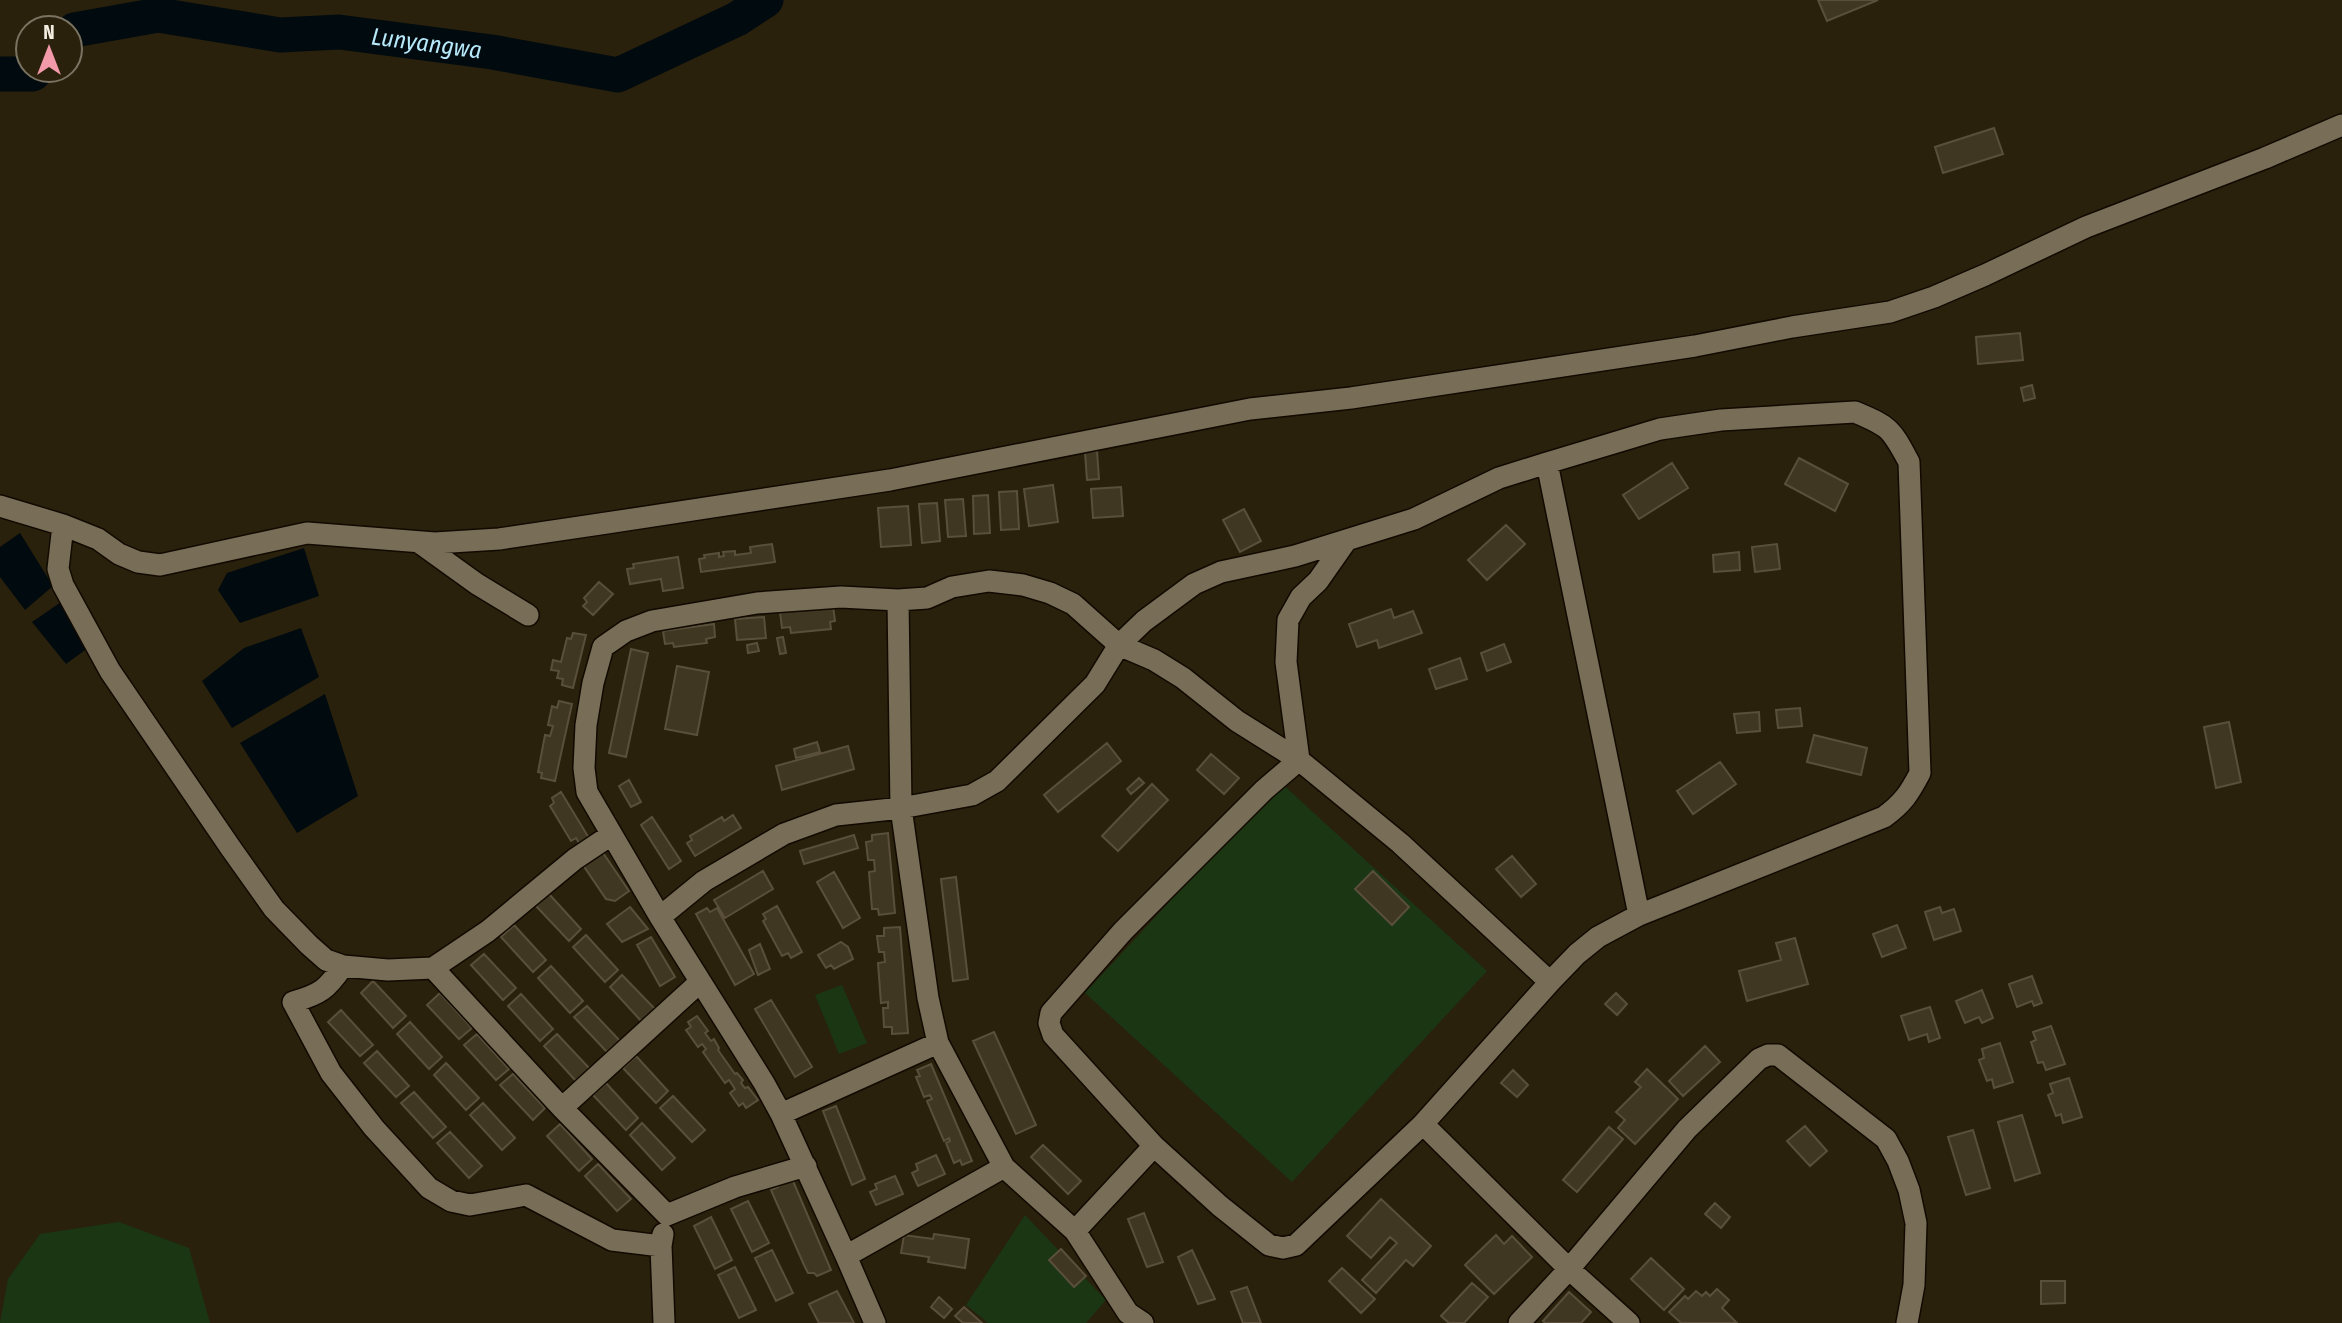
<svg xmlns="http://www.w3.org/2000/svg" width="2342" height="1323" font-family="'Fira Sans Condensed',sans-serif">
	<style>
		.green { fill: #1a3613 }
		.water { fill: #010b0f }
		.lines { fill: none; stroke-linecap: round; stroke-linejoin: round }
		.river { stroke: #010b0f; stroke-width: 35 }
		.building { fill: #403722; stroke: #594f3a; stroke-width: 2 }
		.street-casing { stroke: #120a00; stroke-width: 24 }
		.street { stroke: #786e57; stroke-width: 21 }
		.labels { text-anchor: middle; stroke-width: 5; stroke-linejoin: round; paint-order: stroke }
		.water-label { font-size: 24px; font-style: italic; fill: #b7e9fa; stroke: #2a210d }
	</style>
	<rect width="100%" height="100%" fill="#2a210d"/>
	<path class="green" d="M1280 782 1487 971 1292 1182 1085 993Z
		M842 985 867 1043 839 1054 815 995Z
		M1025 1215 1106 1300 1086 1323H988L966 1305Z
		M119 1222 189 1248 210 1323H0L8 1279 40 1234Z"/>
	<path class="water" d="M20 533 53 586 25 610 0 577V547Z
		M304 548 319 596 240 623 218 590 227 573Z
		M64 600 92 645 66 664 32 622Z
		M301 628 319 677 232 728 202 681 244 648Z
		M325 694 358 796 297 833 240 743Z"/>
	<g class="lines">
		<g class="river">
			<path id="s1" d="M70 34 74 30 158 15 280 35 339 32 492 52 618 75 737 19 766 0"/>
			<path d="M0 74H33L37 70"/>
		</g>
	</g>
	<path class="building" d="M1818 0H1878L1827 21Z
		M1994 128 2003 154 1943 173 1935 147Z
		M2020 333 2023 360 1978 364 1976 337Z
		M2032 385 2035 398 2024 401 2021 388Z
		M1097 451 1099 479 1087 480 1085 452Z
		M1799 458 1848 484 1835 511 1785 484Z
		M1672 463 1688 488 1639 519 1623 495Z
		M1053 485 1058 522 1029 526 1024 489Z
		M1121 487 1123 516 1093 518 1091 489Z
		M1017 491 1019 529 1001 530 999 492Z
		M988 495 990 533 974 534 973 496Z
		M963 499 966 536 948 537 945 500Z
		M937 503 940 541 922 543 919 504Z
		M908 506 911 545 881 547 878 508Z
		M1244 509 1261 541 1240 552 1223 520Z
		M1506 525 1525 544 1487 580 1468 560Z
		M772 544 775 562 701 572 699 559 705 558 704 555 719 553V557L724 556 723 552 735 551V555L751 553 750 547Z
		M1777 544 1780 569 1755 572 1752 547Z
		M1739 552 1740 570 1714 572 1713 555Z
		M678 557 683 588 663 591 661 579 630 584 627 569 634 568 633 564Z
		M599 582 613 594 593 615 583 606 587 602 584 598Z
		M833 606 835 621 830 622 831 629 791 633 790 627 782 628 780 612Z
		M1391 609 1394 618 1413 611 1422 633 1379 648 1377 640 1357 647 1349 624Z
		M764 617 766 638 737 640 735 619Z
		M714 624 715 637 706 639 707 643 674 647 673 643 665 644 663 631Z
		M573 633 586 635 573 688 562 685 563 679 557 678 559 671 551 670 553 660 561 662 567 638 571 639Z
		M783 637 786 653 780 654 777 638Z
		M757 643 759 651 748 653 747 645Z
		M1504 644 1511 662 1487 671 1481 653Z
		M631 649 648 653 626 757 609 753Z
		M1460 658 1467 679 1436 689 1429 669Z
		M677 666 709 672 697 735 665 729Z
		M559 701 572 704 555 781 541 778 542 773 538 772 545 735 550 736 553 726 548 725 552 706 557 708Z
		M1800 708 1802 726 1778 728 1776 710Z
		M1759 712 1760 731 1737 733 1734 714Z
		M2229 722 2241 782 2216 788 2204 727Z
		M1814 735 1867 748 1861 775 1807 762Z
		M817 742 820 752 796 758 794 749Z
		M1107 743 1121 761 1058 812 1044 795Z
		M848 746 854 769 782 790 776 766Z
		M1211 754 1239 778 1224 794 1197 770Z
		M1720 762 1736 784 1693 814 1677 791Z
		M1139 778 1144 783 1131 794 1127 789Z
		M629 780 641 802 631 807 619 786Z
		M1152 784 1168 800 1118 851 1102 836Z
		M561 792 589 838 579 843 576 838 571 841 550 806 554 803 552 798Z
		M733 815 741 828 695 856 687 843 692 840 690 836 722 817 724 821Z
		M652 817 681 861 669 869 641 825Z
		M888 833 895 913 879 915 878 909H872L869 872 875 871 874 860H868L866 842 872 841V835Z
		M854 835 858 848 804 864 800 851Z
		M599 847 629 891 615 901 606 899 583 865Z
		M1512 856 1536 884 1521 897 1496 869Z
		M763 871 773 889 725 918 714 900Z
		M1373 871 1409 907 1392 925 1355 889Z
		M834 872 860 918 843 928 817 882Z
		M956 877 968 979 953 981 941 879Z
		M549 894 581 929 569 941 536 906Z
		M777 906 802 952 791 958 788 953 782 956 763 921 766 919 763 914Z
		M630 907 648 929 622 942 607 924Z
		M1940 907 1942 913 1954 909 1961 931 1934 940 1925 912Z
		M707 908 710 912 717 908 754 974 735 985 696 914Z
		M514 925 546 960 533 972 501 937Z
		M1897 925 1906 948 1882 957 1873 934Z
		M900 927 908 1033 892 1034V1027H884L883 1008H888V1002L881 1003 878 963 885 962 884 952H879L877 936H884V928Z
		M586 935 618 970 605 982 573 947Z
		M651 937 675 977 660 986 637 945Z
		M1795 938 1808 984 1747 1001 1739 971 1781 960 1776 943Z
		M841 942 848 947 853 959 834 969 831 965 826 968 818 955Z
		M760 944 770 969 758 975 749 950Z
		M484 954 516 988 503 1000 471 965Z
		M551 966 583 1001 570 1013 538 978Z
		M622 975 655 1009 642 1022 610 987Z
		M2032 976 2042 1003 2034 1006 2032 1001 2017 1007 2009 984Z
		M373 981 406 1016 393 1028 361 993Z
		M1982 990 1993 1018 1982 1023 1979 1017 1965 1023 1956 1001Z
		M440 993 472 1028 459 1039 427 1005Z
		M1616 993 1627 1004 1617 1015 1605 1004Z
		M521 994 553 1029 540 1041 508 1006Z
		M771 1000 812 1067 795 1077 755 1009Z
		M587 1006 620 1041 607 1052 574 1017Z
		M1930 1007 1940 1038 1929 1042 1927 1034 1909 1040 1901 1016Z
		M341 1010 373 1045 360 1056 328 1022Z
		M697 1016 708 1031 705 1033 711 1041 714 1039 719 1048 718 1050 735 1074 737 1073 743 1080 741 1083 745 1088 748 1087 758 1100 746 1108 743 1103 739 1106 730 1093 735 1089 729 1080 725 1083 703 1052 706 1049 702 1044 698 1047 686 1030 691 1027 688 1022Z
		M410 1022 442 1057 429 1069 397 1034Z
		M2051 1026 2065 1064 2046 1070 2043 1062 2038 1063 2031 1042 2036 1040 2033 1032Z
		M994 1032 1036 1125 1016 1134 973 1041Z
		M477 1034 509 1069 496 1080 464 1045Z
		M557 1034 590 1069 576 1081 544 1046Z
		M2000 1043 2013 1082 1994 1088 1992 1079 1987 1081 1979 1060 1984 1058 1982 1049Z
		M1705 1046 1720 1062 1683 1096 1669 1081Z
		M377 1051 409 1086 396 1097 364 1063Z
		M636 1056 668 1091 656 1103 623 1068Z
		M446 1063 479 1098 466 1110 434 1075Z
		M931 1064 972 1161 962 1165 960 1160 954 1163 946 1143 950 1141 949 1138 944 1141 927 1101 932 1099 930 1095 924 1097 916 1077 920 1076 917 1070Z
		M1647 1069 1678 1099 1635 1144 1618 1128 1625 1120 1616 1112 1641 1087 1635 1082Z
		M1513 1070 1528 1085 1517 1097 1501 1083Z
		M513 1074 545 1108 533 1120 500 1085Z
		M2069 1078 2082 1117 2063 1123 2061 1114 2056 1116 2048 1095 2053 1093 2050 1084Z
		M606 1083 638 1118 626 1130 593 1095Z
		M414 1092 446 1127 433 1138 401 1103Z
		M673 1096 705 1130 692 1142 660 1108Z
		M483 1103 515 1138 502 1150 470 1115Z
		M836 1106 865 1179 852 1185 823 1111Z
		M2022 1115 2040 1173 2015 1181 1998 1122Z
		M642 1123 675 1158 662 1170 630 1135Z
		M560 1124 592 1159 579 1171 547 1136Z
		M1805 1126 1827 1151 1810 1166 1787 1141Z
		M1609 1127 1623 1139 1577 1192 1563 1180Z
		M1973 1130 1990 1188 1966 1195 1948 1137Z
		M450 1132 482 1166 469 1178 437 1143Z
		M1043 1145 1081 1181 1068 1194 1031 1157Z
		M936 1155 945 1174 918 1186 912 1173 918 1170 916 1164Z
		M598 1164 631 1199 617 1211 585 1176Z
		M790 1174 831 1270 817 1276 814 1273H808L804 1265 771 1190 778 1187 776 1180Z
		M895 1176 903 1194 876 1205 870 1192 877 1189 875 1184Z
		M1381 1199 1431 1246 1413 1266 1406 1260 1376 1293 1362 1280 1397 1243 1390 1237 1371 1258 1347 1236Z
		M748 1201 769 1243 752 1252 731 1209Z
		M1715 1203 1730 1217 1721 1228 1705 1214Z
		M1144 1213 1163 1262 1147 1267 1128 1219Z
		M711 1217 732 1260 715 1269 694 1226Z
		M934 1234 969 1239 965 1268 928 1262 929 1257 901 1253 904 1235 933 1239Z
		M1496 1235 1504 1244 1512 1236 1532 1257 1494 1294 1465 1265Z
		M1061 1249 1086 1276 1074 1287 1049 1260Z
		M772 1250 793 1293 776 1301 755 1258Z
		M1192 1250 1215 1299 1198 1304 1178 1257Z
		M1651 1258 1684 1289 1664 1310 1631 1279Z
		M735 1267 756 1310 739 1318 718 1275Z
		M1342 1268 1375 1299 1361 1313 1329 1281Z
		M2041 1281H2065V1303L2041 1304Z
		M1472 1283 1488 1297 1464 1323H1449L1441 1316Z
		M1247 1287 1261 1323H1243L1231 1292Z
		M1717 1289 1729 1300 1722 1308 1737 1323H1681L1669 1312 1685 1296 1688 1299 1696 1291 1702 1296 1706 1292 1710 1296Z
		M837 1291 854 1323H819L809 1304Z
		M1569 1292 1591 1312 1581 1323H1545L1543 1321Z
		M939 1297 952 1309 944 1318 931 1307Z
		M964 1307 982 1323H963L955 1316Z"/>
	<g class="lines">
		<defs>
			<path id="street" d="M0 506 63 525 98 539 119 554 138 562 160 565 307 533 435 543 499 539 600 524 890 480 1250 409 1351 398 1695 346 1792 327 1890 312 1934 297 1985 275 2086 227 2265 158 2342 125
				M63 525 58 569 63 585 110 671 230 847 274 909 309 945 326 960 343 966 388 970 433 968 488 931 575 859 611 835
				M1346 541 1318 581 1301 597 1288 620 1286 662 1299 760 1400 843 1550 982
				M420 543 477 584 528 615
				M898 600 927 598 952 587 989 581 1023 585 1050 593 1073 604 1119 645 1154 660 1183 678 1237 721 1299 760 1264 790 1123 931 1051 1013 1049 1023 1053 1035 1154 1146
				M660 917 704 881 784 834 836 815 901 808 972 795 997 781 1095 684 1119 645 1144 621 1194 584 1221 572 1295 556 1414 519 1499 478 1547 463
				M343 966C327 989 321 994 293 1002L331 1073 374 1128 429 1188 451 1201 470 1205 526 1195 612 1240 661 1246
				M433 968 562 1108 667 1215 735 1187 806 1166
				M562 1108 700 982
				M781 1114 938 1043
				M1075 1231 1154 1146 1220 1206 1269 1245 1283 1248 1296 1245 1423 1124
				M663 1234 661 1246 664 1323
				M846 1256 1004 1167
				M875 1323 846 1256 781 1114 764 1083 660 917 587 792 584 768 586 725 593 683 603 647 626 631 652 621 757 603 841 597 898 600 901 808 928 998 938 1043 1004 1167 1075 1231 1128 1313 1143 1323
				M1519 1323 1569 1269 1687 1129 1759 1059 1768 1055H1778L1886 1139 1898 1161 1909 1190 1916 1223 1914 1285 1907 1323
				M1629 1323 1569 1269 1423 1124 1550 982 1577 954 1598 937 1639 915 1884 817C1903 803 1909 794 1920 773L1909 462C1891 429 1891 427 1855 412L1721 420 1660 429 1547 463 1639 915"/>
		</defs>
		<use href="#street" class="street-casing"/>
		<use href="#street" class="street"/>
	</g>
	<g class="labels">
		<g class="water-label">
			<text dy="8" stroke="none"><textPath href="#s1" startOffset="362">Lunyangwa</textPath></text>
		</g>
	</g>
	<g transform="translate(49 49)"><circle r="33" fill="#2a210d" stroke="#7a7361" stroke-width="2"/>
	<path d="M0-5L12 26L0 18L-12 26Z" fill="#f39aaa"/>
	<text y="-10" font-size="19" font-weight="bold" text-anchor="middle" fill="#f2ede0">N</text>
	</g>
</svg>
